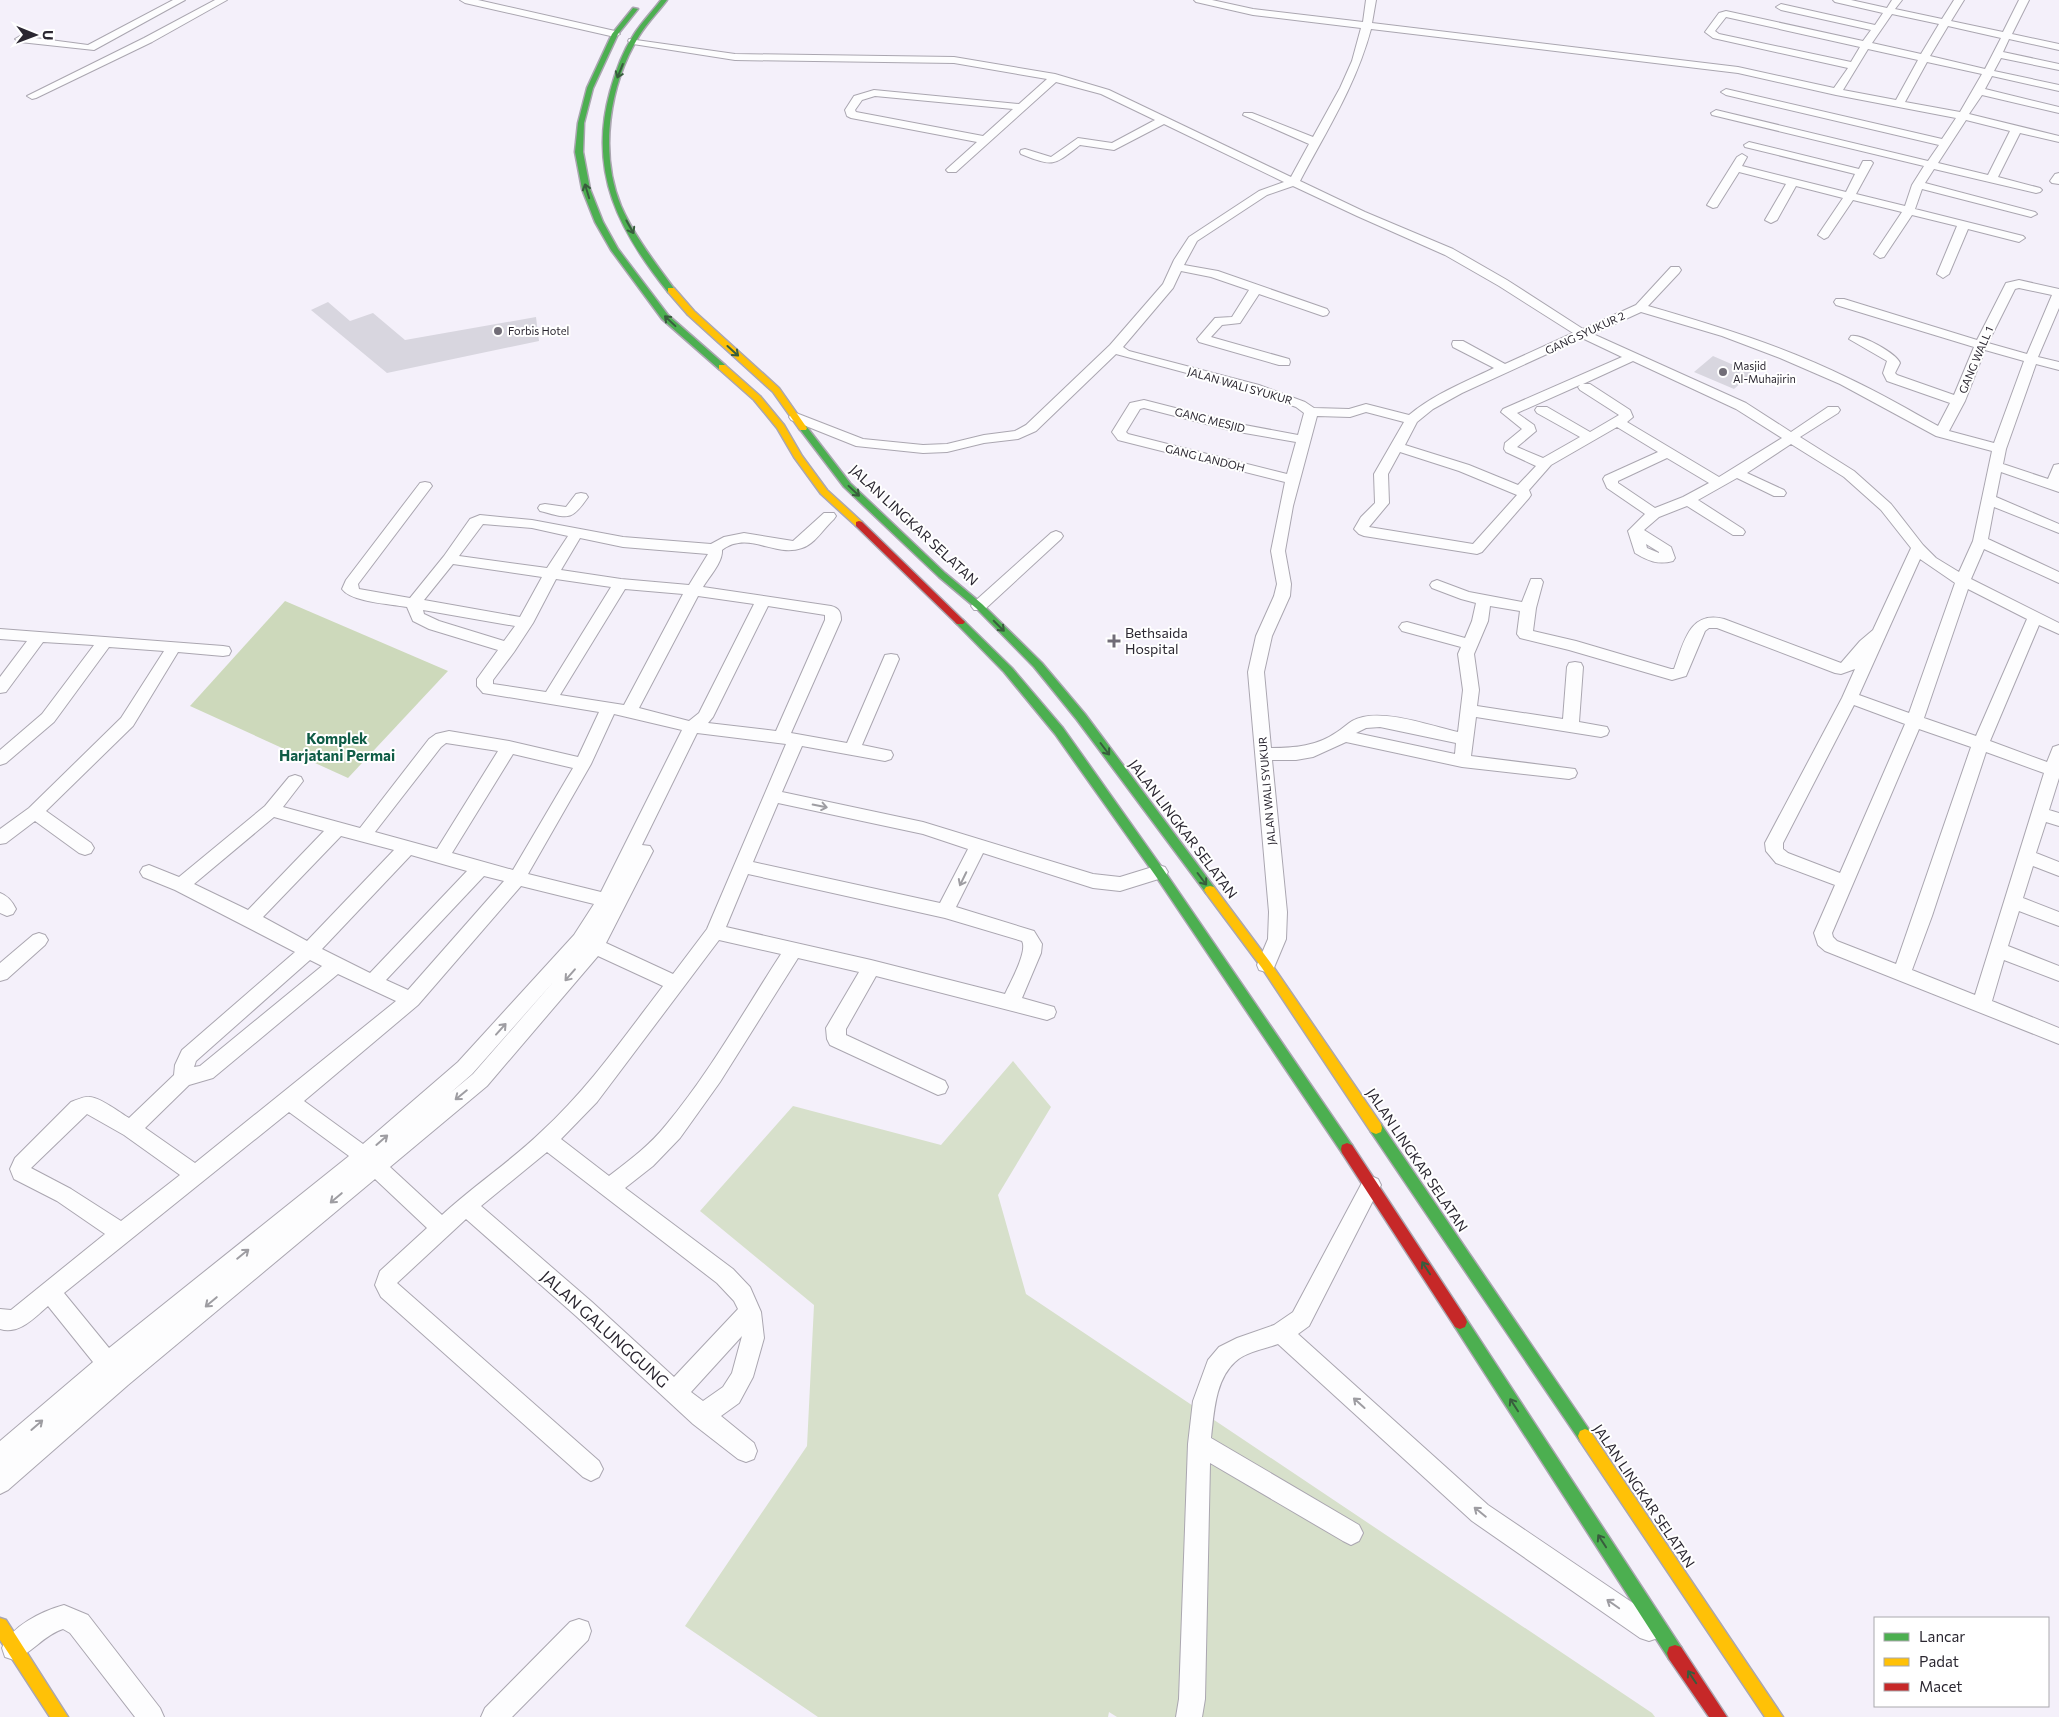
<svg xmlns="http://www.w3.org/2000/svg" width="2059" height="1717" font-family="Commissioner,sans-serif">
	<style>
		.green { fill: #d7e0cb }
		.forest { fill: #cdd9bb }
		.building { fill: #d8d6df }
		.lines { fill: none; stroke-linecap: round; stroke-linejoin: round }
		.street-casing { stroke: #aaa6b0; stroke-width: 2 }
		.fast-casing { stroke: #aaa6b0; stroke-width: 3 }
		.slow-casing { stroke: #aaa6b0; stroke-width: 3 }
		.jam-casing { stroke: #aaa6b0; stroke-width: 3 }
		.street { fill: #fdfdfe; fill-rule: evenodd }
		.fast { fill: #4caf50; fill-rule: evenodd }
		.slow { fill: #ffc107; fill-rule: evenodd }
		.jam { fill: #c62828; fill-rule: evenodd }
		.oneway { stroke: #385d3d }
		.oneway2 { stroke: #9e9da2 }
		.poi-dot { fill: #716d77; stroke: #fff; stroke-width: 2 }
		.labels { text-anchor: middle; stroke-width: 4; stroke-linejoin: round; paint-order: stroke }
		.far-poi-label { font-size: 11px; fill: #2b2731; stroke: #fff; text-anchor: start }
		.far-street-label { font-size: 11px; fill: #2b2731; stroke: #fff }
		.street-label { font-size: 14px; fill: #2b2731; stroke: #fff }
		.poi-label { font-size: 14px; fill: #2b2731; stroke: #fff; text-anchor: start }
		.neighbourhood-label { font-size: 15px; font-weight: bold; fill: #0f5c46; stroke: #fff }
		.near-street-label { font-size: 16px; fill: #2b2731; stroke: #fff }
	</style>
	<rect width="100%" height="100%" fill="#f4f0fa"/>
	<path class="green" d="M1013 1061 1051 1107 998 1195 1026 1294 1652 1713 1655 1717H1117L1109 1712 1108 1717H818L685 1626 807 1446 814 1305 700 1211 793 1106 941 1145Z"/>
	<path class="forest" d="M285 601 448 671 348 778 190 706Z"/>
	<path class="building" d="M328 302 350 321 373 313 405 340 536 317 539 341 387 373 311 310Z
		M1713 356 1752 373 1734 389 1694 372Z"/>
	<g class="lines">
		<defs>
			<path id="street" d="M173 0H185L94 50 20 42 15 39 20 36 88 45Z
				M215 0H227L152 42 36 98 32 99 27 96 144 38Z
				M460 0H478L615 31 620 34 615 37 465 3Z
				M1194 0H1212L1253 9 1363 22 1366 0H1376L1372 23 1738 67 1834 88 1848 68 1713 38 1705 32 1719 13 1726 11 1863 41 1871 30 1781 10 1776 7 1781 4 1875 25 1883 13 1835 2 1833 0H1851L1887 8 1892 0H1902L1895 9 1942 19 1954 0H1964L1951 21 2003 32 2019 0H2029L2012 34 2059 44V50L2009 39 2003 52 2059 64V70L2001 58 1994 71 2059 85V91L1992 76 1985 89 2059 107V113L1982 95 1969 114 2059 136V142L2020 133 1998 177 2040 188 2042 190 2040 192 2036 193 1934 169 1925 183 2035 212 2037 214 2031 217 1922 189 1915 209 2023 236 2025 238 2019 242 1968 229 1949 274 1943 278 1937 274 1957 226 1912 215 1884 257 1880 258 1874 254 1902 212 1853 200 1828 237 1824 239 1818 235 1843 198 1796 186 1777 220 1771 223 1765 220 1786 184 1739 172 1717 207 1713 208 1707 205 1737 157 1742 154 1747 157 1742 166 1846 192 1855 174 1745 147 1744 145 1749 142 1859 169 1863 161H1871L1873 163 1856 194 1905 206 1912 185 1924 166 1712 115 1711 113 1716 110 1928 161 1939 145 1726 95 1721 92 1726 89 1942 139 1956 118 1836 95 1738 73 1371 29C1356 85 1327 130 1300 181L1365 212 1453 249 1507 280 1583 329 1636 305 1671 267H1679L1681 270 1679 273 1648 306C1717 326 1786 347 1850 379 1880 393 1909 410 1938 426L1950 403 1887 381 1883 373 1887 361 1849 339 1851 336C1861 334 1896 353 1900 363L1895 373 1897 375 1954 395 1974 347 1836 305 1834 302 1836 299H1844L1977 340 2006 283 2019 280 2059 289V308L2038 357 2059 362V370L2036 364 2006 449 2003 464 2048 479 2054 465 2059 464V492L2001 472 1996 497 2059 524V533L1994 507 1988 539 2059 572V583L1984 549 1971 579 2059 623V634L2039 625 1990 741 2047 762 2053 747 2059 745V778L2049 810 2059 813V826L2046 822 2036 853 2059 862V876L2033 866 2023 898 2059 912V926L2019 911 2008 946 2059 966V981L2004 960 1992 1001 2059 1028V1044L1825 951 1818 945 1814 933 1835 885 1776 863 1766 851 1765 843 1842 698 1855 669 1841 674 1835 673 1717 628H1709L1705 631 1686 676 1672 680 1569 650 1520 638 1517 634 1520 611 1490 606 1488 621 1474 654 1479 690 1477 706 1563 719 1567 667 1569 663 1575 662 1581 663 1583 667 1579 722 1607 727 1609 731 1607 735 1601 737 1476 717 1471 756 1575 769 1577 773 1575 777 1569 779 1462 767 1346 742 1313 757 1296 760H1272L1287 912 1286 939 1273 970 1266 972 1259 970 1257 965 1268 939 1269 912 1248 672 1256 636 1274 596 1277 584 1271 551 1285 482 1118 440 1112 432 1130 403 1144 400 1234 423 1298 435 1304 413 1296 407 1250 390 1116 354 1036 431 1018 439 984 443 947 452 923 453 856 446 791 420 789 417 791 414 796 413 863 439 923 445 947 444 984 435 1015 431 1026 425 1110 345 1163 284 1174 260 1189 237 1259 191 1284 182 1164 124 1114 150 1080 145C1053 166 1054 167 1021 154L1020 152 1021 150 1025 149 1051 157 1078 138 1112 143 1155 120 1101 94 1056 82 956 172H948L946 170 948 168 977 142 851 118 847 116 845 110 854 96 874 90 1019 104 1047 79 954 63 735 60 633 44 628 41 629 39 735 54 954 57 1055 74 1109 90 1291 177 1309 144 1243 115 1244 113H1252L1313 137 1340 88 1352 61 1361 28 1253 15 1196 2ZM1892 14 1939 24 1921 54 1872 43ZM1726 17 1860 47 1851 62 1719 34 1715 31ZM1948 26 2001 38 1985 69 1930 56ZM1868 49 1918 60 1896 100 1843 90ZM1927 62 1982 74 1960 112 1905 102ZM875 96 1013 109 983 136 856 112 855 110 862 100ZM1966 120 2010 131 1988 175 1938 163ZM1293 186 1357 216 1445 255 1499 286 1573 333 1505 364 1463 341H1453L1452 344 1453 347 1494 368C1465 382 1434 394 1409 415L1366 404 1349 409 1314 408 1305 402 1259 385 1129 351 1123 347 1173 288 1181 271 1211 277 1249 290 1232 317 1215 318 1197 339 1199 342 1279 365H1289L1290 362 1289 359 1211 337 1222 325 1240 323 1259 294 1323 316 1327 315 1329 312 1327 309 1218 271 1184 265 1197 241 1267 195ZM2019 288 2052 295 2027 354 1988 343 2015 289ZM1641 312 1722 336 1780 358 1840 384 1936 436 1992 451 1973 541 1959 572 1936 558 1923 545 1891 504 1854 471 1800 437 1838 413 1840 410 1838 407H1828L1791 432 1746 403 1593 334ZM1582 338 1622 357 1503 409 1501 412 1522 429 1505 443 1504 449 1506 452 1536 466 1518 485 1469 465 1405 445 1417 422 1433 409 1462 393ZM1985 350 2024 361 1994 443 1949 431 1965 401ZM1633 361 1736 409 1782 438 1719 477 1627 422 1633 417 1630 410 1590 384H1583ZM1580 385 1578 387 1580 390 1619 415 1590 432 1547 407H1537L1535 410 1537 413 1580 437 1543 458 1517 447 1536 431 1534 425 1517 413ZM1144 408 1233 431 1296 442 1287 474 1128 434 1126 432 1140 409ZM1366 412 1404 422 1374 474 1375 503 1361 517 1354 529 1359 534 1364 536 1477 554 1482 552 1529 498 1531 495 1529 490 1551 465 1617 427 1658 452 1605 476 1603 479 1607 488 1645 514 1628 531 1635 553C1648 561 1658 565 1673 561L1675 558 1671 547 1644 530 1659 517 1687 506 1733 535H1743L1745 532 1743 529 1698 500 1737 478 1774 496H1784L1786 493 1784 490 1747 473 1791 444 1844 477 1881 510 1911 548 1873 630 1860 641 1841 663 1724 619C1689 610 1684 643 1674 669H1671L1576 641 1533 631 1536 608 1543 582 1541 579H1531L1522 602 1469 592 1437 580 1432 582 1430 585 1432 588 1461 599 1476 603 1472 621 1465 638 1407 622 1402 623 1399 627 1402 631 1461 647 1458 654 1463 690 1458 732C1431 726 1390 711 1363 717 1349 720 1347 726 1337 732 1317 746 1295 748 1271 748L1264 672 1272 636 1290 596 1291 584 1285 551 1293 506 1317 416 1350 417ZM1400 452 1459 471 1517 495 1473 544 1369 527 1389 503 1388 474ZM1667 458 1709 483 1683 497 1655 508 1618 483V481ZM1646 544 1659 552V553L1647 548ZM1920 559 1955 583 1909 713 1859 695ZM1968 589 2027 619 1976 736 1924 718ZM1854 705 1905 724 1840 873 1788 853 1783 849V843ZM1380 727 1456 743 1455 754 1356 733 1366 728ZM1919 729 1971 747 1896 964 1837 941 1833 937 1832 933ZM1986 752 2044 773 1975 995 1912 970 1932 916Z
				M2059 173V184L2052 183 2050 181 2055 174Z
				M425 482 430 483 432 486 358 584 359 589 410 598 444 556 470 519 480 515 532 520 623 537 711 544 724 537 744 533 793 541 824 513H834L836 516 834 519C824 528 815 544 802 548 774 558 749 530 722 550 723 562 709 577 703 587L831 606C839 608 841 612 841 620L791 733 847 743 885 655 891 654 897 655 899 659 862 745 891 751 893 755 891 759 885 761 802 746 782 792 923 822 1093 874 1120 877 1159 865 1165 867 1168 872 1165 877 1120 891 1093 888 983 853 956 907 1034 931 1042 944 1041 953 1022 998 1054 1007 1056 1012 1054 1017 1047 1020 876 976 846 1029V1035L945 1081 948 1087 945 1093 938 1095 830 1045 827 1039 826 1028 859 972 798 958 720 1082 680 1138 653 1166 625 1188 733 1269 750 1287 761 1312 764 1338 753 1377 739 1403 721 1416 754 1443 757 1451 754 1459 746 1462 738 1459 693 1424 576 1316 466 1219 397 1283 599 1461 603 1469 599 1477 591 1481 583 1477 381 1297 375 1285 380 1271 427 1228 375 1179 128 1385 8 1490 0 1494V1441L93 1362 48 1306C34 1318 19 1335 0 1329V1309L11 1310 105 1234 57 1201 14 1179 10 1169 15 1158 71 1102C77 1100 84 1096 90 1097 101 1098 119 1112 129 1118L174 1075 175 1065 182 1050 295 952 175 890 143 877 140 872 143 867 149 865 179 877 265 806 289 777 295 775 301 777 303 781 283 807 360 828 429 739 436 734 449 731 509 741 578 757 599 712 483 693 477 686V679L498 650 429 629 413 621 407 607C390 604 351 602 342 589L346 580 420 483ZM483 524 532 528 568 536 547 568 459 556ZM580 538 623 547 708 554 689 585 621 579 561 570ZM453 564 542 577 520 617 424 600ZM556 579 611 587 546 692 493 684V680L514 652 533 623ZM625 589 683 594 624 705 560 695ZM698 596 754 604 699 713 689 721 639 708ZM768 606 825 615V620L776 731 708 723 713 717ZM423 610 515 626 504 641 439 621 424 614ZM614 714 682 730 601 892 528 874 591 764ZM697 733 786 744 707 929 673 974 606 943 653 851 650 846 642 845ZM446 743 498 751 437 849 375 832 441 747ZM513 754 573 768 513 870 452 853ZM778 803 923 834 968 849 940 903 753 862ZM274 817 324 831 248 910 194 884ZM341 836 394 850 307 941 263 917ZM411 855 467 871 370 973 322 949ZM748 874 945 918 1022 941C1028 951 1010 983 1005 994L871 960 726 927ZM484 876 504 881 408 990 386 980ZM521 886 594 904 574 935 458 1062 363 1144 304 1101 418 1005ZM719 940 781 954C744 1011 710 1072 666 1125 650 1145 630 1160 609 1176L561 1139 597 1102ZM598 956 663 986C624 1037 588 1089 541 1132 510 1162 473 1186 442 1215L390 1167 487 1086ZM310 960 322 966 200 1066 194 1067 196 1061ZM338 974 396 1001 195 1163 145 1128 189 1085 213 1078ZM555 980 473 1074 449 1094 472 1074ZM289 1112 349 1156 109 1348 64 1293ZM87 1114 124 1135 180 1175 121 1221 71 1189 31 1168ZM547 1152 717 1283 734 1301 738 1309 674 1377 592 1302 481 1206ZM742 1336 732 1373 723 1387 703 1401 691 1392Z
				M581 493 586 494 588 497C571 522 568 518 540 511L538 508 540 505 545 504 566 507 576 494Z
				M1056 531 1061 533 1063 536 1061 539 984 610H974L971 606 974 602 1051 533Z
				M0 629 223 646 229 647 231 651 229 655 223 656 178 652 133 726 46 811 91 843 94 848 91 853 85 855 79 853 35 821 6 843 0 844V829L29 808 121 718 164 651 109 647 54 722 6 763 0 765V750L42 714 94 645 43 642 6 692 0 693V677L27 641 0 639Z
				M0 893C8 896 12 901 16 909L13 914 7 916 0 913Z
				M39 933 45 935 48 940 45 945 7 979 0 981V963L33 935Z
				M1371 1176 1378 1179 1381 1185 1309 1326 1298 1334 1488 1505 1658 1620 1661 1629 1658 1638 1649 1641 1640 1638 1472 1521 1278 1344C1265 1349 1245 1352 1235 1362 1215 1380 1214 1413 1211 1438L1359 1525 1363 1533 1359 1541 1351 1545 1343 1541 1210 1463 1205 1699 1202 1717H1176L1179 1699 1188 1444 1193 1401 1208 1360 1219 1347 1237 1338 1274 1325 1293 1312 1364 1179Z
				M64 1605 88 1615 160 1708 164 1717H135L70 1633 63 1629C44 1635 32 1653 14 1660L5 1657 2 1648C11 1626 42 1611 64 1605Z
				M579 1619 588 1622 591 1631 588 1640 512 1717H481L485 1708 570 1622Z"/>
			<path id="fast" d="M661 0H667C658 12 647 23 639 36 609 85 599 153 621 206 634 236 656 264 675 290L671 292H668C619 231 588 172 610 92 615 73 622 53 633 36 641 23 652 12 661 0Z
				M633 8 638 9 618 34 593 88 584 123 583 152 590 189 603 222 618 249 668 315 725 365V369H719L662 319 611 250 595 222 582 189 575 152 578 123 587 88 612 34Z
				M803 425 806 426 850 483 945 573 982 604 1042 663 1085 714 1214 887 1216 890 1214 893H1206L1077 720 1034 667 976 608 939 577 844 487 799 428Z
				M960 619 963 620 1012 668 1063 728 1163 869 1352 1145 1353 1149 1352 1153 1347 1155 1342 1153 1155 875 1055 734 1004 672 957 624 955 622 957 620Z
				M1376 1122 1381 1124 1590 1431 1592 1436 1590 1441 1585 1443 1580 1441 1371 1132 1370 1128 1371 1124Z
				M1460 1315 1465 1317 1681 1647 1683 1653 1681 1659 1675 1661 1669 1659 1455 1327 1453 1322 1455 1317Z"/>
			<path id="slow" d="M668 288H674L694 311 779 388 807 428 806 430H800L773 392 688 315 668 292Z
				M719 365H725L760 396 784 425 802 456 827 490 862 522V526H856L821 494 794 457 777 428 754 400 719 369Z
				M1210 886 1214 887 1270 962 1381 1124 1382 1128 1381 1132 1376 1134 1371 1132 1262 968 1206 893 1204 890 1206 887Z
				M1585 1429 1590 1431 1783 1717H1765L1580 1441 1578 1436 1580 1431Z
				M0 1618 6 1620 68 1717H50L0 1640Z"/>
			<path id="jam" d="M859 521 862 522 963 620 965 622 963 624H957L856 526V522Z
				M1347 1143 1352 1145 1465 1317 1467 1322 1465 1327 1460 1329 1455 1327 1342 1153 1341 1149 1342 1145Z
				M1675 1645 1681 1647 1727 1717H1709L1669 1659 1667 1653 1669 1647Z"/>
		</defs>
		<use href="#street" class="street-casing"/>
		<use href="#fast" class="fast-casing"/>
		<use href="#slow" class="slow-casing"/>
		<use href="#jam" class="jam-casing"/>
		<use href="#street" class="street"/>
		<use href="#fast" class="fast"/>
		<use href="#slow" class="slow"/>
		<use href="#jam" class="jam"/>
	</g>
	<defs><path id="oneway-shaft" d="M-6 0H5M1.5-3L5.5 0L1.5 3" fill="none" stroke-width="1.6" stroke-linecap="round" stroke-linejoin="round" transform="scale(1.25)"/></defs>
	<g class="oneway">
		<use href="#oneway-shaft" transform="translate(620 71) rotate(112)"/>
		<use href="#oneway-shaft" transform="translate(587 191) rotate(-107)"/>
		<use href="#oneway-shaft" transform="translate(630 227) rotate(61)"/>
		<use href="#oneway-shaft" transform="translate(670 321) rotate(-137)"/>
		<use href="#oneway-shaft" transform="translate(733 351) rotate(42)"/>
		<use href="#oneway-shaft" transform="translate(854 491) rotate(43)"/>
		<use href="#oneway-shaft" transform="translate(999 626) rotate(45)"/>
		<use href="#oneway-shaft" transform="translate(1105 749) rotate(53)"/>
		<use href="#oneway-shaft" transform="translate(1202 879) rotate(53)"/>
		<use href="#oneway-shaft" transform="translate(1426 1268) rotate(-123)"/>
		<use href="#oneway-shaft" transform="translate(1514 1405) rotate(-123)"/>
		<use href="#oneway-shaft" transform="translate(1602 1541) rotate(-123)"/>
		<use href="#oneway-shaft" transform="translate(1692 1677) rotate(-124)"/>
	</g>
	<g class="oneway2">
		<use href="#oneway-shaft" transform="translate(820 806) rotate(11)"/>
		<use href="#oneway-shaft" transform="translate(963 879) rotate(116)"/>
		<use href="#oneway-shaft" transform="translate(570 975) rotate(131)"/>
		<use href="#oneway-shaft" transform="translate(501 1029) rotate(-48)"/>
		<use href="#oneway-shaft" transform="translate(461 1095) rotate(141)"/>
		<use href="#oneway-shaft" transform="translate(382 1140) rotate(-41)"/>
		<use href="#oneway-shaft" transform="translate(336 1198) rotate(140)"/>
		<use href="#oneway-shaft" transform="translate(243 1254) rotate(-39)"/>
		<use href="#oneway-shaft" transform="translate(211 1302) rotate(140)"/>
		<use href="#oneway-shaft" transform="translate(1359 1403) rotate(-138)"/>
		<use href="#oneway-shaft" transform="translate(37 1425) rotate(-41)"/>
		<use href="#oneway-shaft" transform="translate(1480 1512) rotate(-141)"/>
		<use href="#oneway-shaft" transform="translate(1613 1604) rotate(-145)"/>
	</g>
	<g class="poi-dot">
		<circle cx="498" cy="331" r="5"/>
		<circle cx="1723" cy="372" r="5"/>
		<path d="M1111.5 633.5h5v5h5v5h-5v5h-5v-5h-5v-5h5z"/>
	</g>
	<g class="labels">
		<g class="far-poi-label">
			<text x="508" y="335">Forbis Hotel</text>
			<text x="1733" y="370">Masjid<tspan x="1733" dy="13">Al-Muhajirin</tspan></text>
		</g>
		<g class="far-street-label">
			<text transform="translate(1585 333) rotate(-25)" y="4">GANG SYUKUR 2</text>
			<text transform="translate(1976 360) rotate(-67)" y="4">GANG WALL 1</text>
			<text transform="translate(1240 386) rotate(16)" y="4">JALAN WALI SYUKUR</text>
			<text transform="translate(1210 420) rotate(14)" y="4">GANG MESJID</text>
			<text transform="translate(1205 458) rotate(14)" y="4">GANG LANDOH</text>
			<text transform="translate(1267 791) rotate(-95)" y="4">JALAN WALI SYUKUR</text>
		</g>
		<g class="street-label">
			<text transform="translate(914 525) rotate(43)" y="5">JALAN LINGKAR SELATAN</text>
			<text transform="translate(1183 829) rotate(53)" y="5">JALAN LINGKAR SELATAN</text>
			<text transform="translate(1417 1160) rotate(56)" y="5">JALAN LINGKAR SELATAN</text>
			<text transform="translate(1644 1496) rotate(56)" y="5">JALAN LINGKAR SELATAN</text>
		</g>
		<g class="poi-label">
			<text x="1125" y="638">Bethsaida<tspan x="1125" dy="16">Hospital</tspan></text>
		</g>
		<g class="neighbourhood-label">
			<text x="337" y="744">Komplek<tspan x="337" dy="17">Harjatani Permai</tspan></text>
		</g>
		<g class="near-street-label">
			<text transform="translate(605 1329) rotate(42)" y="6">JALAN GALUNGGUNG</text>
		</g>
	</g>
	<rect x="1874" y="1617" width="175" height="90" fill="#ffffff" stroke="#aaa9ad"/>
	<rect x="1884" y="1633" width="25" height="8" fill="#4caf50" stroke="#aaa9ad"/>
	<text x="1919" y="1642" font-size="15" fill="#2b2731">Lancar</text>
	<rect x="1884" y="1658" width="25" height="8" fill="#ffc107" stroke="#aaa9ad"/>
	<text x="1919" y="1667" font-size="15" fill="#2b2731">Padat</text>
	<rect x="1884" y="1683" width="25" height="8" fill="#c62828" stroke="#aaa9ad"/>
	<text x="1919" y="1692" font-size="15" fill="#2b2731">Macet</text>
	<g transform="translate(35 35) rotate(91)" stroke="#ffffff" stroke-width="4" paint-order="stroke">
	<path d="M0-4L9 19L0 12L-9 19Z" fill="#2b2731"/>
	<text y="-8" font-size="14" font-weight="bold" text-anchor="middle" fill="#2b2731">U</text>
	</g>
</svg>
